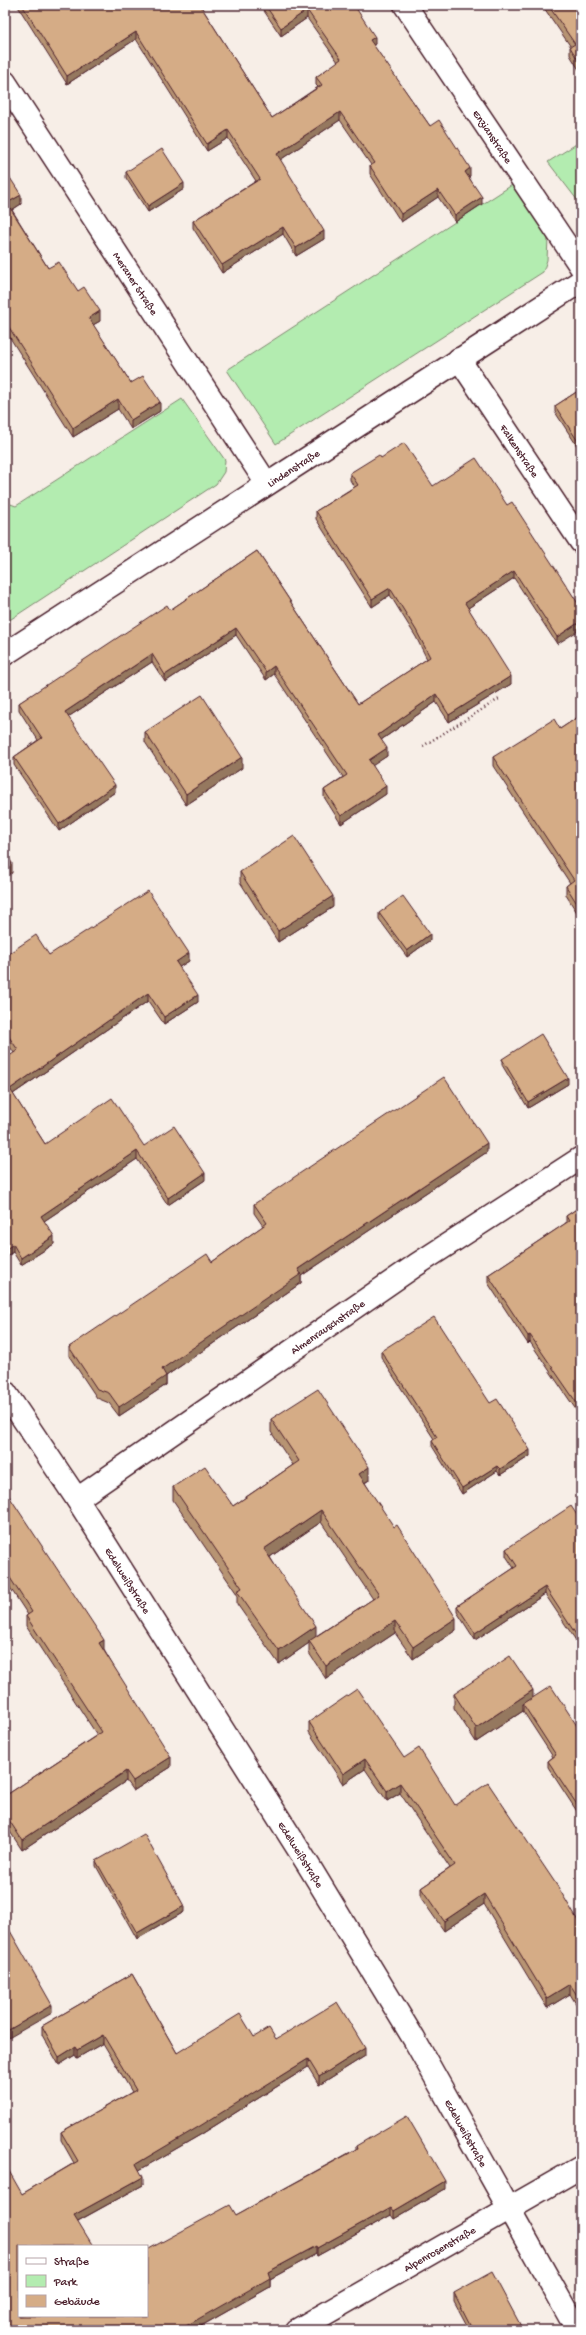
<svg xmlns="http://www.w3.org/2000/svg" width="586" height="2335" font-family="'Gochi Hand',sans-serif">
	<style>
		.green { fill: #b3ecb0; stroke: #7e866e }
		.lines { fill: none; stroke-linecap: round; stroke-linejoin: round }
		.minor-casing { stroke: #4a1f2b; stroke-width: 25 }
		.path { stroke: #4a1f2b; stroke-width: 2.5; stroke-dasharray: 1 3; stroke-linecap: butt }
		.minor { stroke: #fff; stroke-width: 22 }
		.wall { fill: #b79473; stroke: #4a1f2b; fill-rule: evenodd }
		.shaded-wall { fill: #95785e; stroke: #4a1f2b }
		.building { fill: #d5ac86; stroke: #4a1f2b }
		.labels { text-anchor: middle; stroke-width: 4; stroke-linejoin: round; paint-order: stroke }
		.street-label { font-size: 11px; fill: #4a1f2b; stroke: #fff }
	</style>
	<rect width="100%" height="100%" fill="#f7eee7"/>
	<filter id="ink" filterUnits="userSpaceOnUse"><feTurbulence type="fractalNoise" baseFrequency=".025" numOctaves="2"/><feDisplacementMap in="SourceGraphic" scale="8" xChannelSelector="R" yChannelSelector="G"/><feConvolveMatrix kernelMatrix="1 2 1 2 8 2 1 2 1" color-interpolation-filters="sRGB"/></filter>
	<g filter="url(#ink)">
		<path class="green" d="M581 141V205L548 162Z
			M512 185 548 238 547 260 543 272 276 444 227 370Z
			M182 399 225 460 224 472 216 484 5 623V502L16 506Z"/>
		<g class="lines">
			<defs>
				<g id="minor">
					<path id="s1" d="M405 5 581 267"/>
					<path id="s2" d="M5 82 267 484"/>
					<path id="s3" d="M459 359 581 542"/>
					<path id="s4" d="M5 654 581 281"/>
					<path id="s5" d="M5 1392 77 1499 309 1866 414 2039 577 2330"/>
					<path id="s6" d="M77 1499 416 1265 581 1158"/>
					<path id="s7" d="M297 2330 581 2167"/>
				</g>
			</defs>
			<use href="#minor" class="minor-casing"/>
			<path class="path" d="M423 746 499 699"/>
			<use href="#minor" class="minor"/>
		</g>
		<path class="wall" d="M17 5H200L272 118 318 87 316 85V77L338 62 307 18 281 36 260 5H354L375 44 373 45 430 126 470 176 469 177 482 204 455 222 438 197 401 222 370 174V166L371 165 340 120 280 160 324 239 296 256 283 234 222 273 193 228V221L256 181 228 138 207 151 136 39 67 84Z
			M542 5H581V73L570 55V47H571Z
			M5 170 21 204 12 210 48 268 78 291 100 321 93 325 131 383 160 411 131 429 118 409 73 437 5 330Z
			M126 172 184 189 148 212 126 178Z
			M581 389V452L555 412V406Z
			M381 458 433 486 507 505 581 608 557 644 514 578 468 608 511 684 449 722 436 702 381 740 387 756 372 765 386 794 341 824 324 797V790L343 777 274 674 266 680 236 635 165 682 152 662 68 717 115 792 59 831 14 765V757L38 740 19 710V703L170 610 257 551 358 704 427 659 416 637 390 595 372 607 316 519V511L354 487 350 480V473Z
			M581 715V919L566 895V886L570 883 493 766V757L560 729Z
			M145 732 242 768 186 805 145 742Z
			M240 872 333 907 278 942 240 882Z
			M379 913 430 940 407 957 379 919Z
			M49 955 189 961 179 967 198 1002 164 1024 148 1001 13 1094 45 1144 144 1146 205 1180 168 1205 137 1159 44 1221 54 1244 21 1265 13 1252 5 1257 14 1053 5 1039V956Z
			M502 1059 568 1084 528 1108 502 1065Z
			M487 1152 301 1276V1283L166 1376V1385L119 1416 109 1403 97 1398 69 1356V1347L212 1262 263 1226 254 1213V1204Z
			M581 1206V1417L530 1342 528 1344 488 1283V1275L566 1223V1216Z
			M381 1351 490 1403 530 1456 500 1475 497 1471 462 1494 432 1446V1441L434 1439 381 1357Z
			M271 1419 369 1480 365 1483 456 1630 413 1659 395 1633 326 1679 309 1653V1643L279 1664 237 1604V1594L173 1500V1487L233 1506 293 1465 271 1432ZM321 1522 373 1599 316 1636 270 1557Z
			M5 1490 104 1650 171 1767 133 1791 126 1781 22 1850 5 1824V1796L97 1735 26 1626V1616L28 1615 5 1580Z
			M581 1521V1644L579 1645 545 1594 475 1640 457 1612V1606L514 1568 506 1556V1549Z
			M454 1694 533 1698 581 1732V1815L580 1816 548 1767V1761L553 1757 523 1711 476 1742 454 1708Z
			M309 1722 404 1758 455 1805 581 1926V2012L570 1994 547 2008 484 1904 444 1931 421 1898V1888L450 1868 400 1793 387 1801 365 1769 343 1784 309 1732Z
			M96 1861 184 1912 137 1939 96 1866Z
			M132 1974 177 2053 254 2037 276 2039 365 2056 319 2085 308 2067 200 2135 139 2170 143 2185 78 2221 19 2316 236 2215 356 2149V2146L445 2189 394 2219 391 2215 317 2256 316 2254 270 2279V2287L194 2330H5L22 2194 74 2163 61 2140V2132L132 2092 103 2043 77 2058 75 2055 59 2065 42 2035V2026Z
			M454 2293 523 2330 469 2329 454 2301Z"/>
		<path class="shaded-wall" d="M307 10V18L281 36V28Z
			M136 32V39L67 84V76Z
			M375 37V44L370 47V40Z
			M340 112V120L277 162V154Z
			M228 130V138L207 151V144Z
			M470 168V176L465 179V172Z
			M184 183V189L148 212V206Z
			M438 190V197L401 222V214Z
			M21 195V204L7 213V203Z
			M482 197V204L455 222V215Z
			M283 227V234L222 273V265Z
			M324 231V239L296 256V248Z
			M100 311V321L89 327V318Z
			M118 399V409L73 437V428Z
			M160 402V411L131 429V420Z
			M514 571V578L465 610V603Z
			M390 588V595L372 607V599Z
			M581 621V629L557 644V637Z
			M236 628V635L165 682V675Z
			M152 654V662L65 719V712Z
			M274 666V674L266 680V672Z
			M511 676V684L449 722V715Z
			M436 694V702L378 742V735Z
			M387 748V756L369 768V760Z
			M242 757V768L186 805V794Z
			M115 785V792L59 831V824Z
			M386 786V794L341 824V816Z
			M12 863V873L5 877V867Z
			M333 896V907L278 942V931Z
			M430 934V940L407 957V951Z
			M189 953V961L176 969V962Z
			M148 993V1001L10 1096V1089Z
			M198 995V1002L164 1024V1017Z
			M568 1078V1084L528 1108V1102Z
			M487 1143V1152L301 1276V1283L166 1376V1385L119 1416V1407L162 1369 298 1269Z
			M137 1151V1159L41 1223V1216Z
			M205 1173V1180L168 1205V1198Z
			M54 1236V1244L21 1265V1258Z
			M13 1244V1252L5 1257V1250Z
			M530 1335V1342L528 1344V1336Z
			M530 1450V1456L500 1475V1469Z
			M497 1466V1471L462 1494V1488Z
			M369 1467V1480L359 1486V1474Z
			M321 1510V1522L264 1561V1549Z
			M545 1587V1594L475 1640V1633Z
			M456 1618V1630L413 1659V1647Z
			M395 1621V1633L326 1679V1666Z
			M316 1626V1638L309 1641V1643L279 1664V1651Z
			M581 1637V1644L579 1645V1639Z
			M104 1640V1650L99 1653V1643Z
			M533 1690V1704H523V1711L476 1742V1728Z
			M171 1757V1767L133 1791V1781Z
			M365 1759V1769L343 1784V1774Z
			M126 1771V1781L22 1850V1840Z
			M400 1783V1793L387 1801V1791Z
			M581 1808V1815L580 1816V1809Z
			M484 1894V1904L444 1931V1921Z
			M184 1906V1912L137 1939V1933Z
			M570 1984V1994L547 2008V1998Z
			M52 2005V2013L5 2040V2032Z
			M103 2035V2043L77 2058V2050Z
			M75 2047V2055L59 2065V2057Z
			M365 2048V2056L319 2085V2077Z
			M308 2059V2067L200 2135 136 2172V2164Z
			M143 2177V2185L74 2223V2215Z
			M445 2181V2189L394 2219V2211Z
			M391 2207V2215L317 2256V2248Z
			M316 2246V2254L270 2279V2287L194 2330H179L268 2272Z"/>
		<path class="building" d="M22 5H200L272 118 322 85 316 77 341 59 307 10 281 28 265 5H354L375 37 370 40 430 126 439 120 470 168 465 172 482 197 455 215 438 190 401 214 370 166 375 163 340 112 277 154 324 231 296 248 283 227 222 265 193 221 260 179 228 130 207 144 136 32 67 76Z
			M548 5H581V65L570 47 575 44Z
			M162 149 184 183 148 206 126 172Z
			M5 170 21 195 7 203 48 268 59 262 78 291 84 287 100 311 89 318 131 383 143 376 160 402 131 420 118 399 73 428 5 321Z
			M581 389V446L555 406Z
			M404 443 433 486 476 458 507 505 512 502 581 608V621L557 637 514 571 465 603 511 676 449 715 436 694 378 735 387 748 369 760 386 786 341 816 324 790 347 775 274 666 266 672 236 628 165 675 152 654 65 712 115 785 59 824 14 757 42 738 19 703 167 605 170 610 257 551 358 704 430 657 416 630 390 588 372 599 316 511 358 485 350 473 379 455 381 458Z
			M202 695 242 757 186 794 145 732Z
			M581 715V797L580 798 581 800V910L566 886 574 880 493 757 554 719 560 729Z
			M294 836 333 896 278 931 240 872Z
			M5 852 12 863 5 867Z
			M148 891 189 953 176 962 198 995 164 1017 148 993 10 1089 45 1144 112 1098 144 1146 174 1126 205 1173 168 1198 137 1151 41 1216 54 1236 21 1258 13 1244 5 1250V1059L18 1050 5 1031V956L36 935 49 955Z
			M403 896 430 934 407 951 379 913Z
			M541 1034 568 1078 528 1102 502 1059Z
			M444 1077 487 1143 298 1269 301 1274 162 1369 166 1376 119 1407 109 1393 97 1389 69 1347 207 1254 212 1262 267 1223 254 1204Z
			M581 1206V1409L530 1335 528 1336 488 1275 569 1221 566 1216Z
			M434 1317 490 1403 497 1399 530 1450 500 1469 497 1466 462 1488 432 1441 437 1437 381 1351Z
			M318 1389 369 1467 359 1474 394 1527 397 1525 456 1618 413 1647 395 1621 326 1666 309 1641 379 1595 321 1510 264 1549 316 1626 279 1651 237 1591 242 1588 173 1487 205 1466 233 1506 299 1461 271 1419Z
			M5 1490 104 1640 99 1643 171 1757 133 1781 126 1771 22 1840 5 1814V1796L102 1732 26 1616 32 1612 5 1570Z
			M571 1506 581 1521V1637L579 1639 545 1587 475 1633 457 1606 517 1566 506 1549Z
			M510 1656 533 1690 476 1728 454 1694Z
			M551 1686 581 1732V1808L580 1809 548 1761 556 1755 523 1704Z
			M357 1689 404 1758 419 1748 455 1805 488 1783 558 1887 581 1926V2002L570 1984 547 1998 484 1894 444 1921 421 1888 455 1865 400 1783 387 1791 365 1759 343 1774 309 1722Z
			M144 1834 184 1906 137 1933 96 1861Z
			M5 1922 52 2005 5 2032Z
			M132 1974 177 2053 240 2014 254 2037 269 2028 276 2039 337 2002 365 2048 319 2077 308 2059 200 2126 136 2164 143 2177 74 2215 93 2246H19V2316H147V2250L230 2205 236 2215 357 2149 356 2146 407 2116 445 2181 394 2211 391 2207 317 2248 316 2246 268 2272 270 2278 179 2330H5V2164L22 2194 78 2161 61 2132 136 2090 103 2035 77 2050 75 2047 59 2057 42 2026Z
			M492 2272 523 2330H468L472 2328 454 2293Z"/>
	</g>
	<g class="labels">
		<g class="street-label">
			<text dy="4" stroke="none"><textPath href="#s1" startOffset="158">Enzianstraße</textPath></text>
			<text dy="4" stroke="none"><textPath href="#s2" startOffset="240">Meraner Straße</textPath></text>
			<text dy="4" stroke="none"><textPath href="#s3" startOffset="110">Falkenstraße</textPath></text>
			<text dy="4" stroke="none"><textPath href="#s4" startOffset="343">Lindenstraße</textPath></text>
			<text dy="4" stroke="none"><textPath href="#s6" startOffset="304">Almenrauschstraße</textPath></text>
			<text dy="4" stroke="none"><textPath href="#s5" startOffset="225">Edelweißstraße</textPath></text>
			<text dy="4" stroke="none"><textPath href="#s5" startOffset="549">Edelweißstraße</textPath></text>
			<text dy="4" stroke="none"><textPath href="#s5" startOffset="873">Edelweißstraße</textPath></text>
			<text dy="4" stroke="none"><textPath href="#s7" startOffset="164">Alpenrosenstraße</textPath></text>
		</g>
	</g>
	<rect width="586" height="2335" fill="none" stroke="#fff" stroke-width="20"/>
	<rect x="10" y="10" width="566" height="2315" fill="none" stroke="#4a1f2b" stroke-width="1.5" filter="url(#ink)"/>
	<rect x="18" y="2245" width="130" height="72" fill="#ffffff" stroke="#b7a5aa"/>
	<rect x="26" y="2258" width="20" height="6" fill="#ffffff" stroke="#b7a5aa"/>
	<text x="54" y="2265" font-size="12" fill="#4a1f2b">Straße</text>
	<rect x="26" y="2275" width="20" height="12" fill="#b3ecb0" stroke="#b7a5aa"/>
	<text x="54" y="2285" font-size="12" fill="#4a1f2b">Park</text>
	<rect x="26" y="2295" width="20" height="12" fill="#d5ac86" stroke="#b7a5aa"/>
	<text x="54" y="2305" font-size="12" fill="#4a1f2b">Gebäude</text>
</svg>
